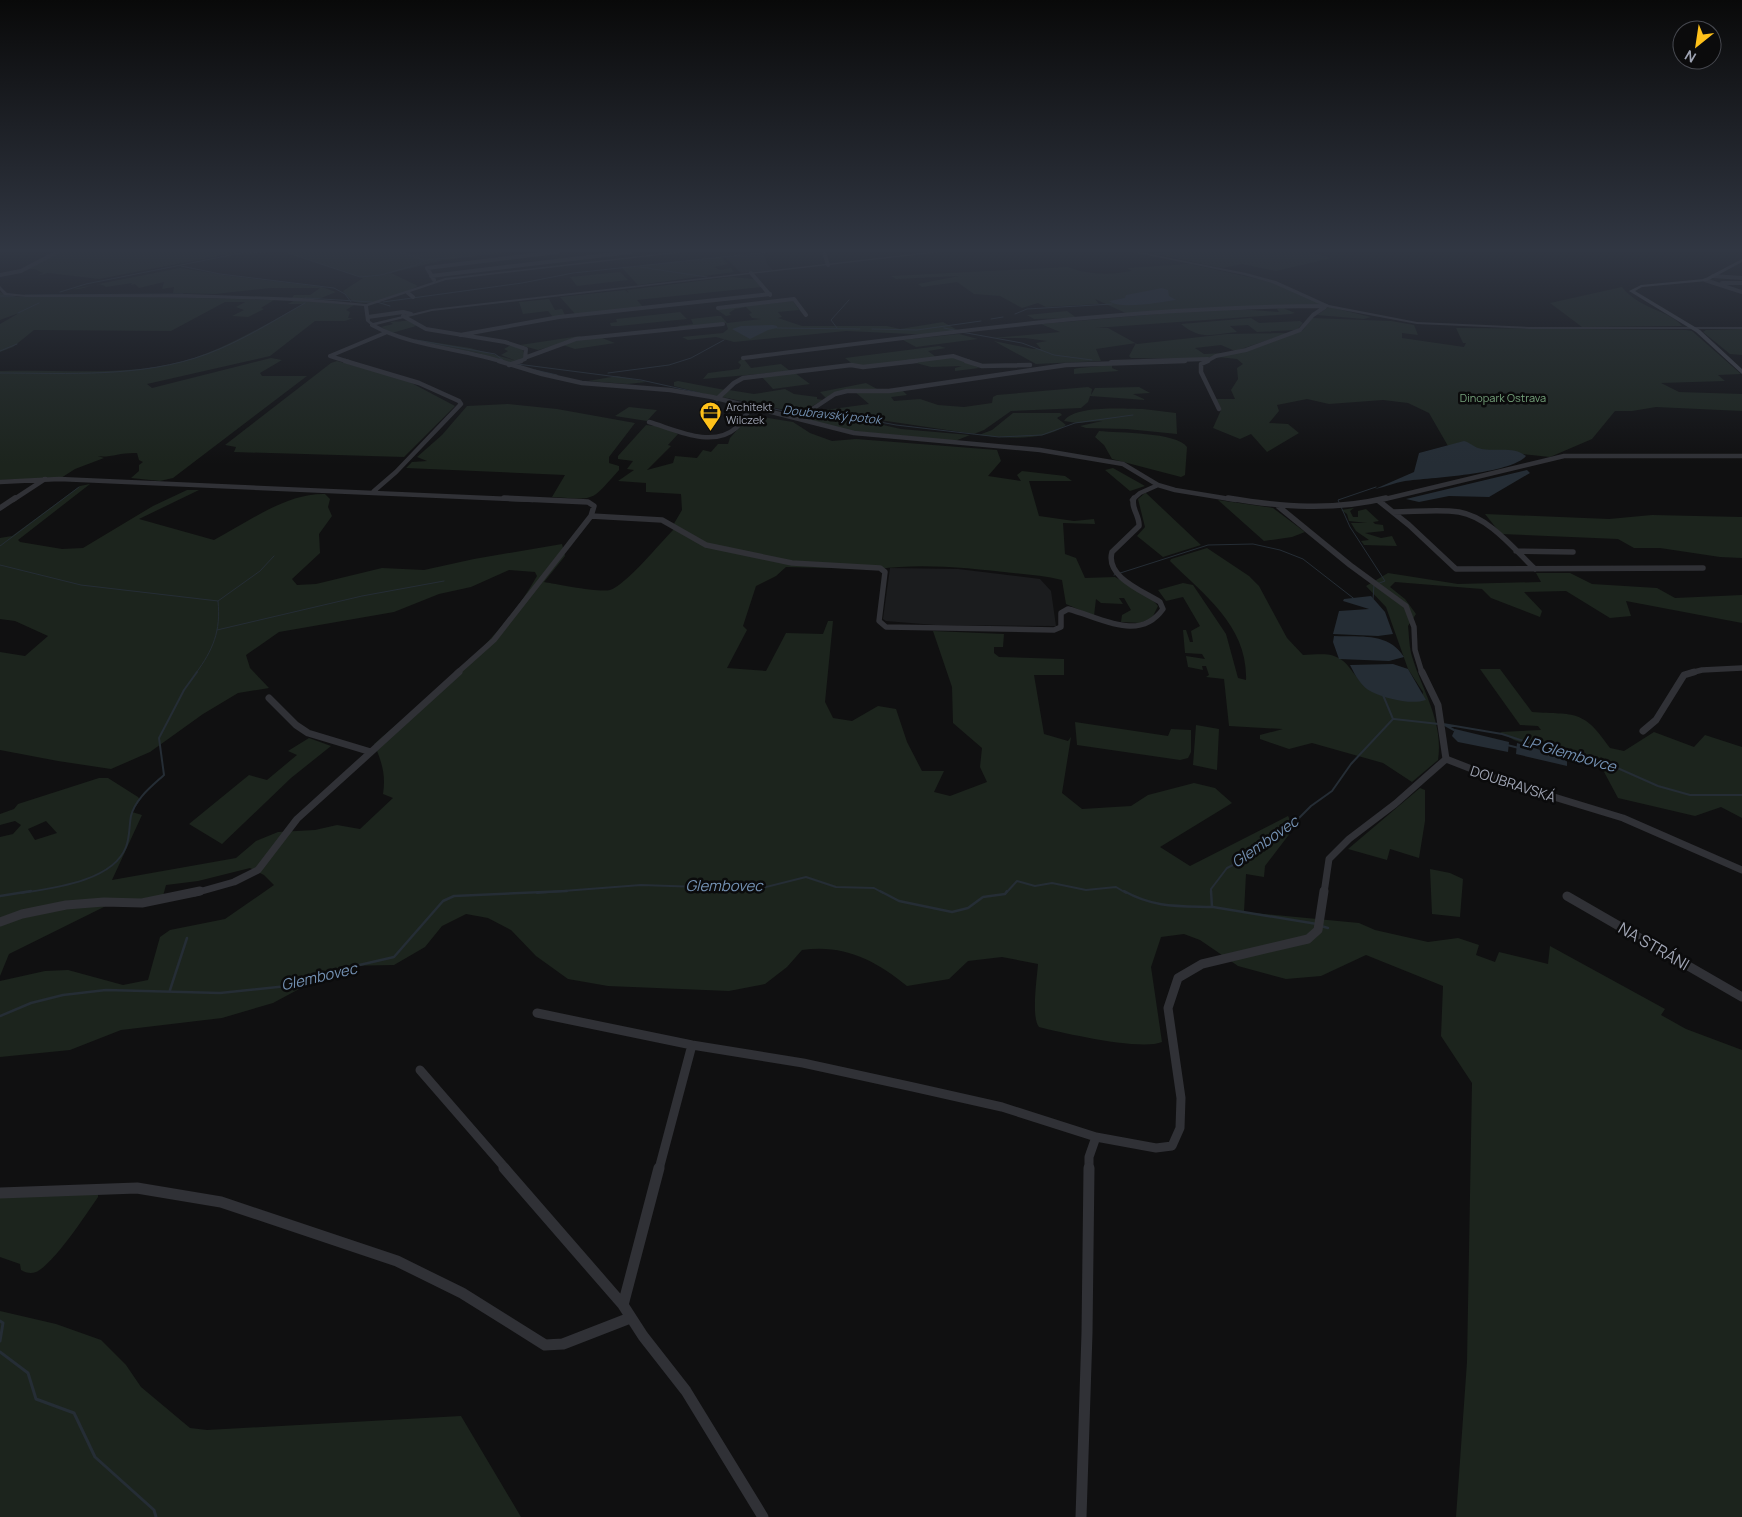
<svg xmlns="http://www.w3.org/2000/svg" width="1742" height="1517" font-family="Manrope,sans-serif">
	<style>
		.built { fill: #1b1c1e }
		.green { fill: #1c241d; fill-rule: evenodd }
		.water { fill: #252d35 }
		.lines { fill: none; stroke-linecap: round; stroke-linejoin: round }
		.stream-far3 { stroke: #252d35; stroke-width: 1 }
		.stream-far2 { stroke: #252d35; stroke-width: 2 }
		.stream-far1 { stroke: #252d35; stroke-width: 2.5 }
		.stream { stroke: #252d35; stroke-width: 3 }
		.minor-far5 { stroke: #303136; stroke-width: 4 }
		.minor-far4 { stroke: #303136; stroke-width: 4.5 }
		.minor-far3 { stroke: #303136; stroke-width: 5.5 }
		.minor-far2 { stroke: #303136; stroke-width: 7 }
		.minor-far1 { stroke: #303136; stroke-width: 9 }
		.minor { stroke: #303136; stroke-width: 11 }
		.tertiary { fill: #303136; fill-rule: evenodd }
		.secondary { fill: #3e4047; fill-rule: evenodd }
		.labels { text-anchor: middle; stroke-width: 5; stroke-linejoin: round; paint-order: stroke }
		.far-park-label { font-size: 11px; fill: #74a07a; stroke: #0b0b0c }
		.far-poi-label { font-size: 11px; fill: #9fa4b3; stroke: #0b0b0c; text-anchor: start }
		.far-water-label { font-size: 12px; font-style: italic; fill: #7390b2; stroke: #0b0b0c }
		.street-label { font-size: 14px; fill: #9fa4b3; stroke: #0b0b0c }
		.water-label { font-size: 15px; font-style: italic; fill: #7390b2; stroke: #0b0b0c }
		.near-street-label { font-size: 16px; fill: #9fa4b3; stroke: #0b0b0c }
	</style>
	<rect width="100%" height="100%" fill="#101011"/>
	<path class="built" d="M763 253 768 265 773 270 741 273 725 257Z
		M890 568 958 569 1040 579 1051 591 1056 626 935 625 886 621 883 619Z"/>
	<path class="green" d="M57 252H239L99 279 48 273 37 276 43 273 35 269H30L32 265Z
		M285 252H407L413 254 428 252H509L444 260 391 273 418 286C402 294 373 307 355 302 350 300 346 295 343 291L363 278Z
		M1170 252H1310L1332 258 1276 271 1242 264 1223 268 1151 253Z
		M721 257 728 264 714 267 720 270 731 268 734 272 638 285 622 268Z
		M1189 264 1272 282 1322 304 1239 309 1279 312 1277 309 1283 308 1295 313 1291 314 1095 328H1108L1137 344 1227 334 1289 333 1235 351 1221 345 1195 348 1204 354 1226 353 1203 359 1131 358 1129 356 1136 343 1096 349 1101 361 1036 364 994 341 1033 349H1041L1036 343 1047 341 1025 338H992L1060 332 1041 324 1171 313 1130 315 1095 299 1099 304 1046 307 1038 303 1022 308 1000 296 974 294 957 282 922 287 918 284 959 276 896 279 891 276 1068 267C1088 275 1110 275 1132 271L1127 268Z
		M180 268 230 276 322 287 336 292 319 299 292 298 294 295H310L320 288H271L215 294 173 293 174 287 162 289 164 282 139 288 135 284 131 285 132 283 106 287C97 279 84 291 73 289Z
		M620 272 628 280 577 286 570 277Z
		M731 277 754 279 762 287 637 300 643 307 576 315 560 297 625 290 629 293 627 290Z
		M1622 287C1640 310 1670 310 1682 326L1582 327 1550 303Z
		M0 292C12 300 38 296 52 296 126 296 200 298 274 300L261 308 264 309 248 317 232 316 244 310 236 307 245 302H225L171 331 34 330 13 347 0 352V324L19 313 0 320Z
		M549 299 555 310 562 309 565 315 553 317 548 311 523 314 519 302Z
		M295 300 354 305 346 310 350 312 348 318H353L345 321H315L270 356 147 384 152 388 271 358 282 360 260 373 262 376H307L173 478 160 481 131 478 139 471V465L143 462 139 460 137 453C122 452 109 458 98 456L104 458 75 469 61 478 0 480V371C63 369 133 378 194 358 232 345 268 323 303 304H288Z
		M793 301 799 310 778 312 782 317 778 318 802 326H887L900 329 943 322 961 332 933 335 846 331 734 342 716 337 688 340 682 337 723 333 728 329 726 323 680 328 678 326 693 324 691 319 717 316H721L727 323 761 319 752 318 749 314 752 313 746 307 735 309 729 313 731 315 726 316 716 309Z
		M1329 307 1371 317 1364 319 1317 315Z
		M1067 311 1077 318 1034 319 1027 315Z
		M680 312 687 319 619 326H611L610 323 617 322 616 319Z
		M1251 318 1259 323 1300 321 1303 323 1297 330 1257 332 1248 325 1230 326 1237 332C1211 334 1202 341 1181 324Z
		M1312 318 1391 321 1414 325 1418 335 1402 333V338L1464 347 1466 343H1463L1456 328 1686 330 1692 331 1741 374 1718 375 1725 381 1661 383 1679 392 1742 394V411L1656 407 1632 411H1615L1592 439 1550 457 1448 446 1429 413 1408 403 1383 400 1329 404 1307 399 1277 405 1279 411 1269 423 1288 424 1299 433 1267 452 1251 434 1240 439 1213 428 1221 410 1216 399H1235L1231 390 1238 379 1237 368 1243 364 1237 359 1218 357 1243 352 1303 330Z
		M409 320 416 326 392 333 381 327 393 324 390 322C396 321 402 322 409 320Z
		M1742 329V355L1730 354 1703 332 1706 330Z
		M959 334 978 339 916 347 903 340Z
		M580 336 582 338 538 350 520 345Z
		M602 338 615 343 575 349 563 345 583 339Z
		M419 340 470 348 517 361 501 355 508 351 504 349 511 345 522 349 526 357 515 362 506 363 478 353 417 341Z
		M939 346 946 348 928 351 936 357 866 366H855L845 358Z
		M956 357 979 368 955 371V368L962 366 931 367 912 362Z
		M743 358 751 368 781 364 790 371 703 379 708 373 739 369 741 365 738 362Z
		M337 361 404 379 455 406 404 457 234 452 236 447 225 445 331 363Z
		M1112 365V368L1119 371 1074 374V369L1079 368Z
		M795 373 810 384 773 389 761 376Z
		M617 376 647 382 627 384 588 381Z
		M678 381 725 390 716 397 674 386V382Z
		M866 383 877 389H848L826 398 820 392Z
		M1088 387 1092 389 1091 395 1095 388 1139 387 1150 393 1133 394 1146 400 1090 396 1088 402 1081 408 1011 411 984 430 974 434 846 415H805L815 408 825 410 869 404 854 391 902 390 907 395 891 397 894 401 920 399 938 405 964 407 992 403 993 397 997 395Z
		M785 389 794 394 817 397V399L823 400 800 413 722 397 729 390 754 394Z
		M508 404 557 409 635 423 609 457V463L619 466V470C590 502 597 500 552 497L565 475 406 468 412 462 427 461 417 457 442 435 467 406Z
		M629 407 657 410 647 421 615 416Z
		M1143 409 1176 413 1177 434 1127 429 1086 428 1080 426 1102 421 1077 423 1064 421C1075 405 1124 409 1143 409Z
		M1013 413H1060L1062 415 1057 418 1066 425C1044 442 1006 438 979 435L992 430Z
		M750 415 793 422 810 433 832 441 856 439 997 450 1001 461 988 476 1021 481 1017 475 1022 471 1065 476 1072 481H1029L1039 516 1074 521 1094 519 1095 524 1063 523 1065 554 1076 558 1085 578 1115 577 1150 597 1158 606 1152 618 1140 623 1121 622 1122 615 1131 610 1124 598H1119L1123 604 1101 603 1096 599 1094 616 1066 604 1062 580C1046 576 1030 575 1013 573 969 568 922 563 878 569L786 567 776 576 756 586 743 626 747 630 727 668 766 671 786 633 823 634 828 621H833L825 702 833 718 852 721 878 706 896 709 907 742 922 771H944L934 792 950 796 987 782 980 767 982 748 953 723 952 687 933 631 1004 634 1003 647H994V653L999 657 1064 659V675H1034L1044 734 1068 741 1071 737 1062 793 1082 809 1131 806 1148 795 1194 783 1215 788 1232 803 1160 847 1190 866 1288 816 1294 828 1265 866 1264 877 1246 874 1244 912 1359 923 1375 930 1428 942 1458 938 1479 945 1476 955 1495 962 1499 952 1548 964 1550 946 1665 1009 1661 1015 1686 1029 1742 1050V1517H1456L1467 1362 1472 1083 1441 1036 1443 986 1366 955 1321 976 1286 979 1238 966 1200 940 1184 934 1161 937 1151 967 1162 1042C1141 1051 1063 1033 1039 1027 1031 1017 1037 978 1038 964L1002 957 968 961 949 979 907 986C875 960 844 944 802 950L787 967 765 984 729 991 608 986 568 979 536 956 511 930 488 918 466 914 442 926 425 947 394 965 342 966 273 1003 222 1018 121 1030 70 1050 0 1057V981L45 971 68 970 123 985 148 980 160 937 170 930 225 919 274 885 264 875 250 868 198 881 166 885 163 896 140 900H118L9 954 0 976V837L13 834 21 825 15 821 0 825V814L14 809 18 804 99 778H108L138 797 140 800 132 812 142 815 112 880 236 858 256 841 278 832 315 830 337 825 360 829 393 798 383 794C386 775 382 762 374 744 432 694 499 644 537 576L535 572 509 570 471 587 439 594 394 612 279 632 246 655 250 668 269 688 238 693 203 714 150 752 111 769 58 761 0 750V652L25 656 48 636 15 621 0 619V538L12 536 80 486 90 484 18 540 20 542 62 549 83 548 153 506 187 490H199L139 519 214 540C248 522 286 493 325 494L330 499 328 507 332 516 319 534 320 553 292 579 297 585 316 584 382 568 424 570 474 559 562 544 565 556 544 582C556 584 600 593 610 590 626 585 660 543 674 529L672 527 682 510 681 494 646 492V483L618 481 634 470 627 469 633 461 618 459V456L646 425 665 427 678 434 668 445 671 446 647 470 673 463 675 456 697 458 703 450 711 452 718 444H728L730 438ZM46 821 57 833 35 840 28 829Z
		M805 417H847L901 429 970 435 955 441 841 430 804 418Z
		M1099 431C1119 433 1176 432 1187 447L1185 475 1181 477 1112 459 1104 445 1095 437Z
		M1113 468 1145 486 1130 491 1105 470Z
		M1145 493H1146L1201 545 1163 557 1137 536 1145 527 1138 499Z
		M1218 500 1273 508 1305 532 1292 537 1264 541Z
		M1354 508 1350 511 1353 517H1358V511L1366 509 1379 521 1373 522 1375 524 1383 525 1384 531 1365 533 1381 538 1392 536 1397 546 1364 545 1361 541 1369 540 1356 531 1351 523H1367L1349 521 1347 514 1341 510Z
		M1485 514 1609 519 1652 515 1742 517V558L1720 557 1660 548H1634L1618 539 1501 534Z
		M1207 548 1249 576 1259 586 1287 638 1303 655C1313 655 1325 653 1334 656 1346 660 1349 668 1356 676 1371 697 1398 701 1421 701L1423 692 1408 669 1386 607 1366 586 1388 573 1458 584 1541 582 1536 573H1570L1592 584 1657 588 1675 598 1742 595V623L1626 601 1631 616 1610 618 1566 591 1524 592 1542 611 1540 617 1491 598 1482 589 1395 582 1390 587 1405 599 1416 614 1408 626C1409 634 1409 644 1411 653 1421 689 1444 721 1438 760L1412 782 1383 763 1312 743 1289 749 1260 739V735L1283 729 1229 726 1224 679 1206 677 1209 675 1206 666H1202L1203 670 1188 667 1186 656 1205 659 1202 654 1185 653 1183 630H1186L1190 642H1193L1191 631 1200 626 1183 597 1166 601 1158 590 1183 583 1193 585 1226 634 1238 678 1246 680C1248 626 1204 595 1170 561L1171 559Z
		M1500 669 1532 712C1576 715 1583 709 1610 748L1624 751 1654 732 1694 747 1705 735 1742 747V818L1721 807 1695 816 1618 798 1603 770 1514 740 1500 732 1541 730 1538 726 1520 725 1480 669Z
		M1075 722 1168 736 1171 729 1191 730V752L1188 758 1180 760 1077 745Z
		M1196 725 1219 729 1217 770 1193 765Z
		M309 738 331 746 291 778 222 844 189 824 249 775 267 780 297 755 288 751Z
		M1420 788 1425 790V821L1419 858 1390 849 1387 860 1348 849Z
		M1430 869 1450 873 1463 879 1460 917 1432 914Z
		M98 1194V1197C87 1213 53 1265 36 1272 31 1274 26 1273 21 1270L20 1264 0 1257V1197Z
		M0 1311 56 1324 101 1340 126 1365 141 1387 190 1428 207 1430 461 1416 521 1517H0Z"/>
	<path class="water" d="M1162 288 1168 290 1169 296 1176 300C1162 302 1120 310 1109 301L1125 298 1126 295Z
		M773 325 777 326V328L768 330 750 339 732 329 741 326Z
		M1464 441C1469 442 1473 446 1478 448 1494 453 1512 445 1526 456 1511 474 1429 478 1405 481 1394 483 1385 487 1375 489L1414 472 1419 453Z
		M1527 470 1530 473 1489 497 1449 496 1419 502 1406 499Z
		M1371 596 1385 612 1393 634 1378 636 1333 634 1339 611 1369 609 1343 601 1344 599Z
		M1334 636C1359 637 1389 632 1404 657L1389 661 1339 659 1333 642Z
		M1393 664 1408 669 1426 700C1411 705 1387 699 1372 692 1362 688 1355 675 1350 665Z
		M1455 729 1509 742 1508 752 1458 742 1452 736Z
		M1517 743 1567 758V766L1516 754Z"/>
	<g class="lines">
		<path class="stream-far3" d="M285 252 360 277 381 275 416 265 424 260 399 252
			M245 253 270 252
			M425 260 472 256
			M181 266 220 274 334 288 345 294 351 302
			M640 267 707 277
			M60 292 86 284 246 252
			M25 295 183 294
			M0 296H15
			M305 298 372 302
			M377 302 390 306
			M383 302 522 283 573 273 769 252
			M18 313 39 303
			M1015 314 1027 309 1112 304
			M991 319 1003 317
			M777 328 860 329
			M837 328 831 320 849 300
			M944 328 954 330
			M872 329 917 330 981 321
			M961 332 1022 343 1054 355 1092 360
			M416 340 495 354 503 360
			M0 351 17 344
			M517 364 641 380 700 393
			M535 370 557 375
			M0 373C69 373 142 378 207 354 242 341 273 321 305 303
			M608 373 669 365 691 358 724 340
			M741 402 798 414
			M802 415 848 416 896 425 999 437 1042 435 1075 423 1133 415
			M0 546 79 487
			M0 565 81 585 218 601C221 631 213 650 196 673
			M1114 575 1208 545 1253 544 1280 550 1303 559 1357 601
			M1373 599 1374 585 1385 581 1350 527 1338 500 1376 487
			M218 601 260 571 274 556
			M217 630 362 596 444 581"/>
		<path class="stream-far2" d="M1394 719 1439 724
			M1443 724 1502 734 1570 756 1604 762 1658 786 1690 795H1742
			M1443 724 1454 730
			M1507 745 1519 748
			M22 893C54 888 113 881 126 847 130 837 129 826 131 816 135 799 152 786 164 775L159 738 184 690 197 672
			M537 893 641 885 758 889 806 877 836 887 874 888 883 893
			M1006 893 1017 881 1035 886 1052 883 1086 890 1116 887 1126 893
			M1211 893V889L1227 868 1245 859 1290 827 1311 806 1332 791 1351 764 1393 719 1383 695"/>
		<path class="stream-far1" d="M880 891 899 901 952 912 968 908 983 897 1005 894 1007 891
			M1124 891C1154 908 1179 906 1212 907L1211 891
			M0 896 31 891
			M1213 907 1317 924
			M1321 926 1328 928
			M170 990 187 938
			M0 1016 31 1003 63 995 106 990 220 993 297 985 355 966 394 957 443 901 454 896 567 891"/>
		<path class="stream" d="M0 1321 3 1323 0 1341
			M0 1352 28 1373 36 1399 74 1413 95 1457 154 1510 156 1517"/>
		<path class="minor-far5" d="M824 252 828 265
			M751 273 770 295
			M0 275 21 271 57 252
			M431 276 631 252
			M1713 276 1742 278
			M434 280 427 268 557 252
			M1705 280 1742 292
			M1722 283H1742
			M408 293 413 297
			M718 308 794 299 806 315
			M403 316 426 329 505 342 526 349 525 359 518 362
			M368 317 403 312 411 314
			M372 325C412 347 460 348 503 362
			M460 335 559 317 770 294
			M330 356 349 362
			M330 356 385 333
			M527 357 576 339 723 324
			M743 358C937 334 1130 306 1326 306
			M906 362 953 356 970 362
			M1111 362 1208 359
			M1205 362 1216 356 1246 350 1300 330 1313 315 1325 307"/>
		<path class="minor-far4" d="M345 361 419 383 459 401 461 404 396 472 374 491
			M499 361 542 374 582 383 670 390 712 397 854 433 1040 450 1123 464 1158 485 1175 490 1236 500
			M966 361 982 366 1030 365
			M1208 361 1201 364V372L1219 409
			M509 365 521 361
			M717 399 734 383 743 378 851 365 863 367 916 361
			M795 416 811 410 835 394 847 391H889L1066 365 1185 361
			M649 422C674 429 712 449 736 428 743 422 745 413 753 407
			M0 482 59 479 533 500
			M13 500 45 479
			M1132 500 1140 493 1158 485
			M1381 500 1564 456H1742"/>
		<path class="minor-far3" d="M504 498 588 502 594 506 591 516 662 520 706 545 792 563 880 568 885 572 879 621 886 627 1054 630 1061 627V613L1068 609C1100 617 1139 643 1163 609L1160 602C1143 591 1105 577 1112 552L1139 526C1140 516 1130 507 1134 498
			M1228 498C1282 507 1333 511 1386 498
			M1379 501 1409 525 1456 569 1703 568
			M1278 506 1350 565 1406 606 1414 627 1415 650 1422 673
			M0 508 15 498
			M1393 512C1414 512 1438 509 1459 512 1489 517 1514 549 1535 569
			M1516 551 1573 552
			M457 673 494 640 591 516
			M1690 673 1702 670 1742 668"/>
		<path class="minor-far2" d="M1422 672 1438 705 1446 759 1505 782 1623 818 1742 870
			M269 698 296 725 308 733 371 752 459 672
			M1643 731 1656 720 1684 675 1694 672
			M195 893 234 882 258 870 297 819 371 752
			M1324 893 1329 859 1349 839 1395 804 1446 759"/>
		<path class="minor-far1" d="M1567 896 1742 997
			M0 922 22 914 66 905 104 902 142 903 200 891
			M537 1013 692 1045 803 1063 913 1087 1002 1107 1096 1137
			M420 1070 506 1169
			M659 1169 692 1045
			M1089 1169V1157L1096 1137 1156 1148 1172 1146 1180 1128 1181 1098 1168 1008 1178 978 1202 964 1308 939 1318 930 1324 891"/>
		<path class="minor" d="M504 1168 623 1305 643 1336 686 1391 763 1517
			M0 1193 137 1188 221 1202 397 1261 462 1293 545 1345 563 1344 630 1318
			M623 1305 659 1168
			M1081 1517 1087 1333 1089 1168"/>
		<path class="tertiary" d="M675 252H686L446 280 368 306 370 321 373 323 432 309 930 252H941L432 311 372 326 366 321 364 306C251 296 139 297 26 297L4 295 0 290V286L7 293 26 295 187 294 302 298 366 304 445 278Z
			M1133 252H1140L1246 273 1276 281 1329 305 1417 322 1529 327H1742V329H1529L1417 324 1326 307 1272 283 1244 275Z"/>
		<path class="secondary" d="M1742 259V262L1707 281 1642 287 1635 291 1700 330 1742 369V374L1696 332 1629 291 1641 285 1704 279Z"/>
	</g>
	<linearGradient id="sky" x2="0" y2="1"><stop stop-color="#090909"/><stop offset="0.54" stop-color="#313743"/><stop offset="1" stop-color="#313743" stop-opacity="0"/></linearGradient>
	<rect width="1742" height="464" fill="url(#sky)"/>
	<defs>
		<symbol id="office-pin" viewBox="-11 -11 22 30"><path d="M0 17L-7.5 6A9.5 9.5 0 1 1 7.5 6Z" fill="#ffc11a" stroke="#0b0b0c"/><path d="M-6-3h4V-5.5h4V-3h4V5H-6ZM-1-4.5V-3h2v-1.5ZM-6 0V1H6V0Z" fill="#111"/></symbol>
	</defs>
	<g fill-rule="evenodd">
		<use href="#office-pin" x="698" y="400" width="25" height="34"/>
	</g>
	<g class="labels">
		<g class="far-park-label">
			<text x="1503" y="402">Dinopark Ostrava</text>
		</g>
		<g class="far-poi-label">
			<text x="726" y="411">Architekt<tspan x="726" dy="13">Wilczek</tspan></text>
		</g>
		<g class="far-water-label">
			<text transform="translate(832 415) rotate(6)" y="4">Doubravský potok</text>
		</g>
		<g class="street-label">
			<text transform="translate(1513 784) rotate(18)" y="5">DOUBRAVSKÁ</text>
		</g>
		<g class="water-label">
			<text transform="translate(1569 754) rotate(16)" y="5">LP Glembovce</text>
			<text transform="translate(1265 842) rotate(-35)" y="5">Glembovec</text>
			<text x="724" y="891">Glembovec</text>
			<text transform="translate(319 977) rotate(-13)" y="5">Glembovec</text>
		</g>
		<g class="near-street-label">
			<text transform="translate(1654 946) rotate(30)" y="6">NA STRÁNI</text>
		</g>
	</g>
	<g transform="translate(1697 45) rotate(210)"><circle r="24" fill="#0b0b0c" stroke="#46484f"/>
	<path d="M0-4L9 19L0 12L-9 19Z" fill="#ffc11a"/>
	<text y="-8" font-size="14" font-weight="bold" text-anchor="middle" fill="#9fa4b3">N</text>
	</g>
</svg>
